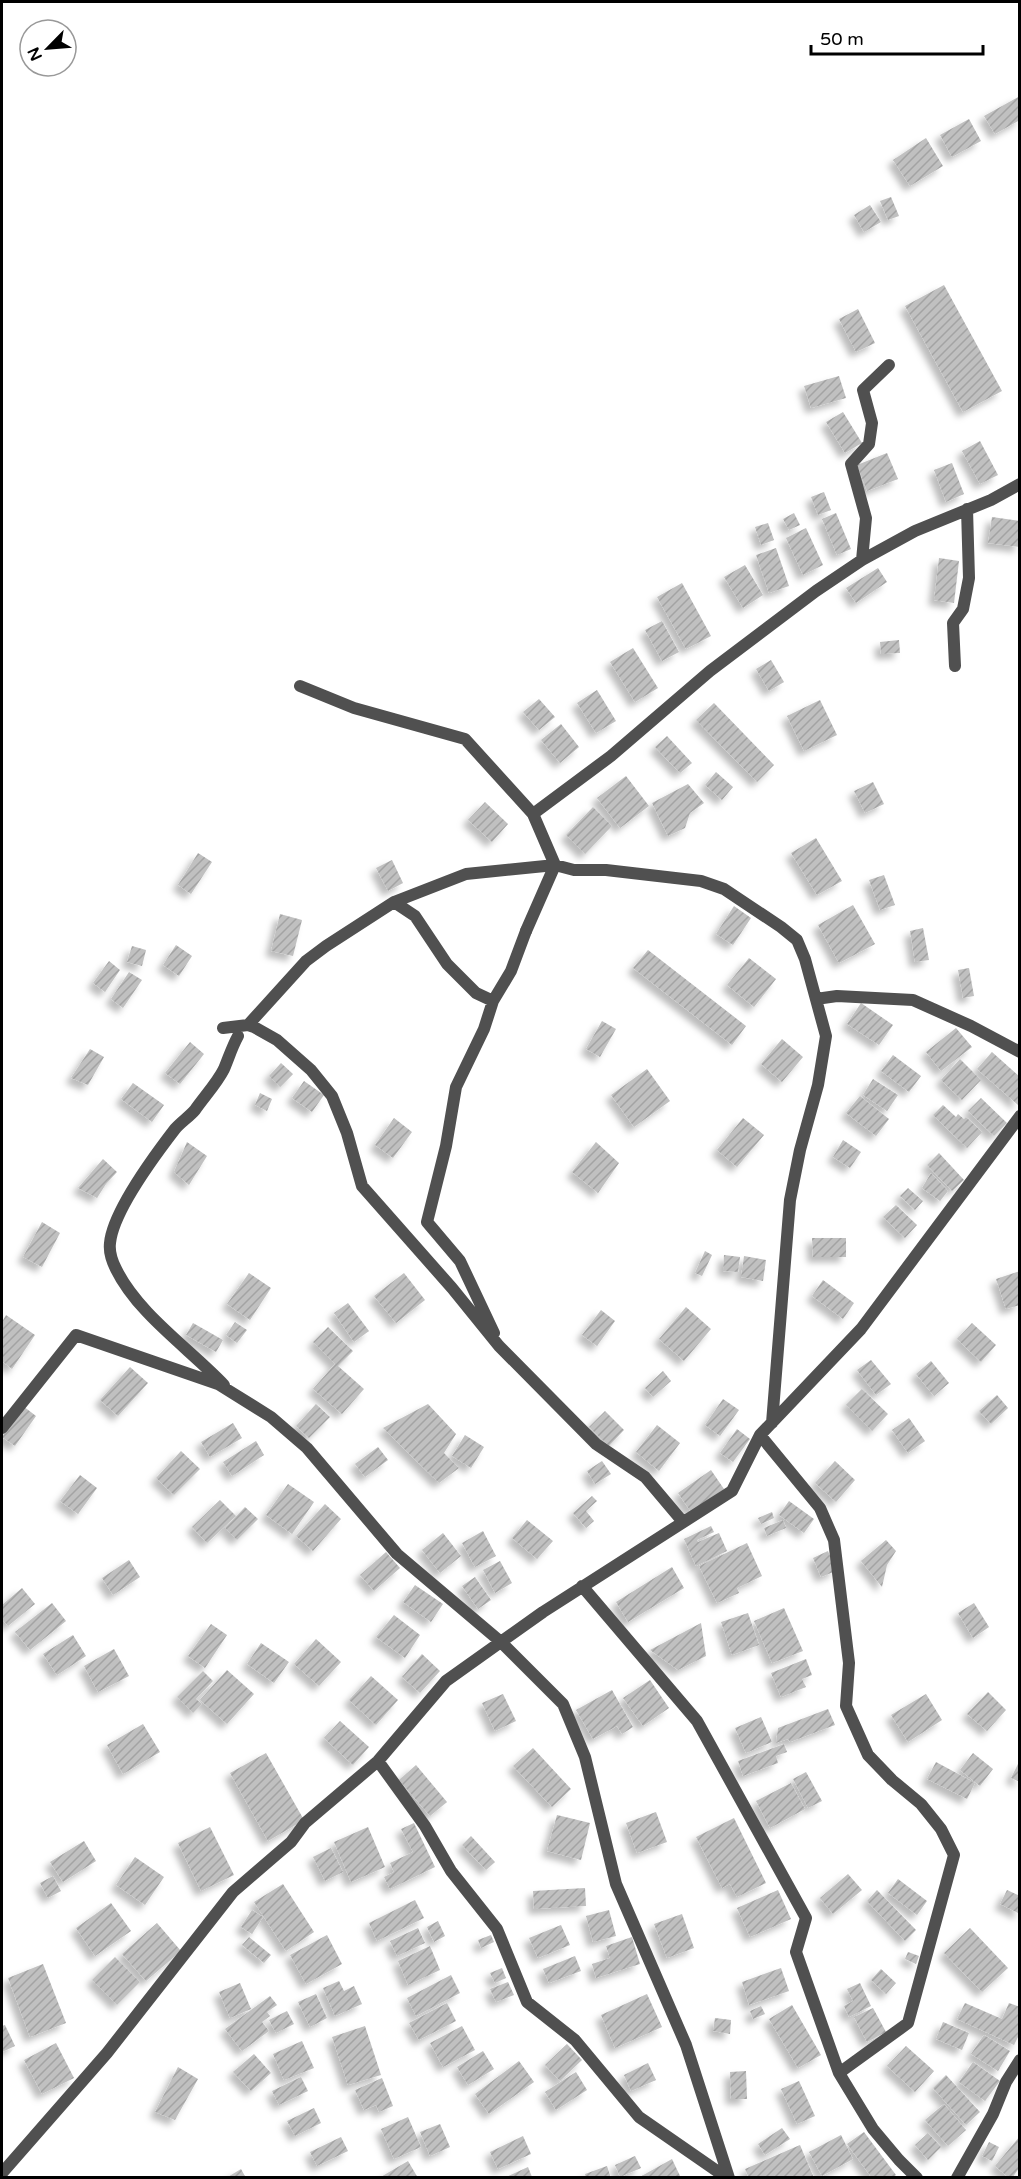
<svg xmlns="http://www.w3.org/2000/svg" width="1021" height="2179" font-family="'Varela Round',sans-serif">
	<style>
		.building { fill: url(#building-hatch); filter: url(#shadow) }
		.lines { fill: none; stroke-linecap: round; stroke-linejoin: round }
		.service { stroke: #505050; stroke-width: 12 }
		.minor { stroke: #505050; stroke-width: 12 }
	</style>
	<defs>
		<pattern id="building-hatch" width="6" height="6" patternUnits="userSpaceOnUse" patternTransform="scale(1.5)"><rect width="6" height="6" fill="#c0c0c0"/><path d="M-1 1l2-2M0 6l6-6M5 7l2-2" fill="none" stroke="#a3a3a3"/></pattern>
		<filter id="shadow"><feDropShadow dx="-5.5" dy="5.5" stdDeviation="3" flood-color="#0004"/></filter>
	</defs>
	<rect width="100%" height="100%" fill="#fff"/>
	<path class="building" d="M1020 96V120L995 134 984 116Z
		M969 119 981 141 952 157 940 135Z
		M926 138 943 166 910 186 893 160Z
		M891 197 899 216 888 220 880 201Z
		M870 205 881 222 864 232 854 215Z
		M944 285 1002 391 963 412 905 306Z
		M858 309 875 343 856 352 839 319Z
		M839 376 846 398 811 408 804 386Z
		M843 412 862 443 845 453 826 422Z
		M980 441 998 475 980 484 962 451Z
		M887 453 898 479 867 491 857 465Z
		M952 463 964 494 946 502 934 470Z
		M824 492 831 510 818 515 811 497Z
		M794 513 800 525 789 530 783 519Z
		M836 513 851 549 837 555 822 519Z
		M992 517 1020 521V547L988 543Z
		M768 523 774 540 761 545 755 527Z
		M806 528 823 565 803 575 786 538Z
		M776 548 789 586 769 593 756 555Z
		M939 558 959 561 954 603 934 600Z
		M745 565 763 595 743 608 724 577Z
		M878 568 887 582 856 603 846 588Z
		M682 583 711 636 686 649 657 597Z
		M662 621 679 652 662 661 645 630Z
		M899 640 900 653 881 654 880 642Z
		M633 648 658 688 635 702 610 662Z
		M771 660 784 682 769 691 756 669Z
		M597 690 616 721 596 733 577 703Z
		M539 699 555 717 539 730 523 712Z
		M820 700 837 735 804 751 787 716Z
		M714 703 774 765 757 782 696 720Z
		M561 724 579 747 560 763 541 740Z
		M667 736 692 763 680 773 655 747Z
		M716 772 733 787 722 800 705 785Z
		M626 776 649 806 620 828 597 798Z
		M873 782 884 804 865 813 854 791Z
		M688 784 704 803 690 813 685 828 668 836 652 803Z
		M485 802 508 824 492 842 468 820Z
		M593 807 612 826 585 854 566 835Z
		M816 838 842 881 817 895 791 853Z
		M198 853 212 862 191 894 178 885Z
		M392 860 403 883 388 891 376 868Z
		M884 875 895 905 880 910 869 880Z
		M853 905 875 944 839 963 818 925Z
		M734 906 751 918 733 945 716 934Z
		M280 914 302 920 293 956 271 951Z
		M923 928 929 960 915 962 910 931Z
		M176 945 192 956 179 976 163 965Z
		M132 946 146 950 142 966 127 962Z
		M648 950 746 1026 732 1045 633 968Z
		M749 958 776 979 754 1007 727 985Z
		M109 961 120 970 105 992 93 983Z
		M969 968 974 996 963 998 958 970Z
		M129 972 142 980 123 1008 111 999Z
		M861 1003 893 1025 879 1045 847 1024Z
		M602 1021 616 1029 600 1057 586 1049Z
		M956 1028 972 1047 941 1071 926 1052Z
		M782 1039 803 1057 782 1082 761 1064Z
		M190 1042 204 1054 180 1084 165 1073Z
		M90 1049 104 1057 88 1085 71 1078Z
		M992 1052 1020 1077 1018 1105 977 1069Z
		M893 1055 921 1076 909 1092 881 1071Z
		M960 1059 981 1080 962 1100 941 1080Z
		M281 1063 293 1074 280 1087 269 1076Z
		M647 1069 670 1101 634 1127 611 1095Z
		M873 1079 898 1095 887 1111 863 1095Z
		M304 1081 324 1095 312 1112 292 1098Z
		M133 1083 164 1105 152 1122 121 1099Z
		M260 1093 272 1099 267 1111 255 1105Z
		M860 1096 889 1119 876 1136 846 1113Z
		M981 1098 1007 1123 994 1136 968 1111Z
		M943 1105 956 1117 958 1114 964 1119 966 1117 982 1132 967 1148 933 1115Z
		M394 1118 412 1132 393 1158 375 1145Z
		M743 1118 764 1135 737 1167 717 1150Z
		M843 1140 861 1152 850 1168 833 1157Z
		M187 1142 207 1156 189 1185 174 1172Z
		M596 1142 619 1163 598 1193 572 1172Z
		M939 1153 964 1180 952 1191 927 1165Z
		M103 1159 117 1172 106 1184 97 1198 78 1188Z
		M931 1173 948 1191 940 1201 922 1188Z
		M908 1188 923 1201 915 1210 900 1196Z
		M896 1205 917 1225 905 1238 883 1217Z
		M42 1222 60 1233 42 1267 23 1257Z
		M812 1238H846V1257H813Z
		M705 1251 712 1255 702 1276 695 1273Z
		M724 1255 740 1257 738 1272 723 1271Z
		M744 1256 766 1260 763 1281 741 1277Z
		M1020 1271V1305L1006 1309 996 1279Z
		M249 1273 271 1288 250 1320 227 1304Z
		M404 1273 425 1300 396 1323 374 1296Z
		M823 1280 854 1303 843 1319 812 1296Z
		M348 1303 369 1331 354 1342 334 1313Z
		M686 1307 711 1329 684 1361 659 1339Z
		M601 1310 615 1321 597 1346 582 1335Z
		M6 1315 35 1335 12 1369 2 1361V1322Z
		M235 1322 247 1330 237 1343 226 1335Z
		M193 1323 223 1340 216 1352 186 1335Z
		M972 1323 996 1345 981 1362 957 1339Z
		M328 1327 353 1351 338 1366 364 1389 342 1414 313 1389 335 1364 313 1342Z
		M871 1360 891 1384 876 1395 857 1370Z
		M931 1361 949 1383 934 1396 916 1374Z
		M130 1367 148 1383 118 1416 100 1400Z
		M663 1371 671 1381 653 1397 645 1388Z
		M862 1389 888 1414 872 1431 846 1405Z
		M997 1395 1008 1408 991 1424 979 1411Z
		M723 1399 739 1410 720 1436 705 1425Z
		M316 1404 330 1417 309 1438 296 1426Z
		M428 1404 456 1434 444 1453 459 1468 439 1483 383 1428Z
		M23 1406 36 1416 15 1446 2 1437Z
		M605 1411 624 1430 609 1446 589 1427Z
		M909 1418 925 1441 908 1453 892 1430Z
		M233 1423 242 1438 210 1457 201 1442Z
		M657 1425 680 1443 659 1471 636 1452Z
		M737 1429 750 1439 733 1462 720 1453Z
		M465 1435 484 1447 471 1468 452 1456Z
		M256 1441 264 1455 232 1476 223 1462Z
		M378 1447 388 1460 365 1477 355 1464Z
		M181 1451 200 1469 174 1495 156 1478Z
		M602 1461 611 1474 595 1484 587 1471Z
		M835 1461 855 1480 836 1502 815 1483Z
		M711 1470 724 1489 691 1512 678 1493Z
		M80 1475 97 1488 78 1514 60 1501Z
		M288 1484 314 1502 292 1534 266 1515Z
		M592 1496 597 1501 586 1511 594 1521 586 1528 573 1513Z
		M220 1500 236 1516 207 1543 192 1527Z
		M789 1501 814 1519 804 1533 779 1515Z
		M325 1504 341 1519 313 1551 296 1536Z
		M245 1507 258 1519 237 1540 225 1528Z
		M772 1512 774 1518 761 1524 758 1518Z
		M527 1520 553 1541 537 1559 512 1538Z
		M783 1520 786 1528 767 1536 764 1528Z
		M711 1526 714 1532 697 1540 698 1542 719 1533 727 1551 696 1566 684 1539Z
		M483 1531 496 1556 475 1567 462 1543Z
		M443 1533 461 1556 440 1573 422 1550Z
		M886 1540 896 1551 887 1565 882 1587 861 1561Z
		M747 1543 762 1576 737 1588 739 1593 717 1603 699 1566Z
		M828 1551 836 1571 821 1577 813 1558Z
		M386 1552 400 1568 374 1591 360 1575Z
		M129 1560 140 1577 113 1595 102 1578Z
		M500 1561 512 1583 495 1593 483 1570Z
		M672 1567 684 1588 628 1622 616 1602Z
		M475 1577 491 1600 478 1609 462 1586Z
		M415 1585 443 1604 431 1622 403 1602Z
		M22 1588 35 1604 8 1626 2 1619V1605Z
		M52 1603 66 1621 30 1650 15 1632Z
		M974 1603 989 1627 973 1638 958 1613Z
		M784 1608 803 1651 772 1663 754 1621Z
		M748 1613 759 1645 732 1655 721 1622Z
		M394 1615 420 1635 405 1658 376 1637Z
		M701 1623 706 1656 678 1670 650 1650Z
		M211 1624 227 1635 205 1668 188 1656Z
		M73 1635 86 1656 57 1675 43 1654Z
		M316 1639 341 1662 319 1686 294 1664Z
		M261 1643 289 1662 274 1683 247 1664Z
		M114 1649 129 1676 98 1692 84 1666Z
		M422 1654 440 1671 420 1693 402 1677Z
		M806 1659 812 1675 802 1679 806 1687 781 1697 771 1673Z
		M227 1670 254 1694 227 1724 200 1700Z
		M203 1671 213 1681 196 1699 202 1704 193 1713 177 1697Z
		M371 1676 398 1700 376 1725 349 1700Z
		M650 1680 669 1708 643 1726 623 1698Z
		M612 1690 633 1727 622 1734 617 1726 593 1739 576 1710Z
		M988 1692 1006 1710 987 1731 967 1714Z
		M503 1694 516 1721 495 1731 482 1703Z
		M926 1694 942 1720 908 1742 891 1715Z
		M828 1709 835 1725 790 1742 788 1739 776 1743 778 1728Z
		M761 1717 772 1742 746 1753 735 1728Z
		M340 1721 369 1747 353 1765 324 1738Z
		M143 1724 160 1752 123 1774 107 1745Z
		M784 1744 787 1752 776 1756 778 1763 743 1776 738 1761Z
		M533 1748 571 1789 552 1807 513 1766Z
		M266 1753 304 1820 268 1841 230 1773Z
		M973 1753 993 1769 980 1786 960 1770Z
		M1020 1760V1782L1011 1778Z
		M936 1762 975 1783 967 1799 927 1779Z
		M416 1765 447 1802 430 1816 399 1780Z
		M806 1772 822 1801 808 1808 793 1779Z
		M791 1783 805 1809 770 1828 756 1801Z
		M656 1812 667 1842 637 1853 626 1823Z
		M557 1815 590 1823 581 1860 547 1851Z
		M734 1818 766 1883 737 1897 730 1884 722 1888 696 1837Z
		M414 1823 435 1867 390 1889 384 1877 394 1872 390 1863 413 1852 401 1829Z
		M210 1827 234 1875 201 1891 178 1843Z
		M368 1827 385 1867 351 1882 334 1842Z
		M471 1836 495 1862 486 1870 462 1845Z
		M84 1841 96 1861 63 1882 50 1862Z
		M331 1848 343 1872 325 1881 313 1857Z
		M135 1857 164 1877 145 1905 116 1885Z
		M848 1874 862 1890 833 1914 820 1898Z
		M53 1876 61 1891 48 1898 40 1883Z
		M898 1879 927 1901 917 1915 888 1893Z
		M283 1884 314 1932 286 1951 254 1902Z
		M585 1888 586 1906 534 1909 533 1891Z
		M778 1890 791 1919 750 1937 737 1908Z
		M877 1890 916 1930 905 1941 867 1901Z
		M1007 1890 1020 1896V1914L1000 1904Z
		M415 1900 424 1918 377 1941 369 1923Z
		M111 1903 131 1931 95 1956 76 1928Z
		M252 1910 263 1917 252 1934 241 1927Z
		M609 1910 616 1936 593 1942 586 1916Z
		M682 1914 694 1948 667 1958 654 1924Z
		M438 1921 445 1936 434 1942 427 1927Z
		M157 1923 181 1951 146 1981 122 1954Z
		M561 1925 570 1945 538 1958 529 1938Z
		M418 1928 425 1943 397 1956 390 1941Z
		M970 1928 1008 1968 982 1992 944 1953Z
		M327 1935 342 1964 306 1984 290 1955Z
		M491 1935 494 1942 481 1948 478 1940Z
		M249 1937 271 1955 264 1963 242 1945Z
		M632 1937 640 1964 596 1978 592 1964 610 1958 606 1946Z
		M430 1946 440 1970 408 1985 398 1961Z
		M908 1952 919 1956 916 1964 905 1959Z
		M575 1956 581 1971 549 1983 543 1969Z
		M115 1957 140 1982 117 2005 92 1980Z
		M43 1964 66 2023 30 2037 8 1978Z
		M502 1968 506 1978 495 1983 490 1973Z
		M781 1968 789 1991 749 2005 742 1982Z
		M881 1969 896 1983 886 1994 871 1980Z
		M451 1975 460 1993 416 2016 407 1998Z
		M339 1981 344 1991 354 1986 362 2004 335 2016 323 1988Z
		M508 1982 514 1995 496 2002 490 1989Z
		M240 1983 251 2009 230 2018 219 1992Z
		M860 1983 871 2006 849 2017 844 2006 853 2001 847 1989Z
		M316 1994 327 2018 310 2027 298 2002Z
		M647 1994 662 2027 615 2048 601 2015Z
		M270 1996 277 2005 267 2012 270 2016 262 2022 269 2031 242 2051 225 2029Z
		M447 2003 456 2021 419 2040 409 2023Z
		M965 2003 1002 2019 1009 2003 1020 2007V2033L1014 2045 957 2019Z
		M792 2005 821 2055 798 2068 769 2019Z
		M761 2006 765 2014 753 2019 750 2011Z
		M873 2008 886 2032 867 2042 854 2017Z
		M287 2011 294 2024 276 2033 269 2020Z
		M715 2018 731 2020 730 2034 713 2031Z
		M943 2022 969 2033 962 2050 936 2039Z
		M5 2025 15 2046 2 2052V2026Z
		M365 2026 381 2075 348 2085 332 2037Z
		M462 2026 475 2050 443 2067 430 2043Z
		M984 2035 1010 2051 998 2071 971 2054Z
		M302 2041 314 2068 284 2080 273 2054Z
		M56 2043 74 2078 42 2094 24 2060Z
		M567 2044 582 2060 560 2081 545 2065Z
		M906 2046 934 2071 915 2092 887 2066Z
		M483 2051 494 2069 468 2085 457 2067Z
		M254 2054 271 2073 251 2091 233 2072Z
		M519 2061 534 2082 489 2114 475 2094Z
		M973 2062 1000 2081 985 2101 959 2082Z
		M648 2063 656 2080 631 2091 624 2075Z
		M178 2067 198 2079 175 2120 155 2112Z
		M746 2071 747 2099H731L730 2072Z
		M576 2072 587 2090 556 2110 545 2092Z
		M946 2075 980 2112 966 2125 933 2088Z
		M301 2077 308 2091 279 2105 272 2091Z
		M382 2078 393 2106 379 2112 376 2105 364 2110 355 2090Z
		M799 2081 815 2116 797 2124 781 2089Z
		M944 2104 966 2130 948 2146 925 2120Z
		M314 2108 321 2123 295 2136 287 2121Z
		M408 2117 421 2147 394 2159 381 2129Z
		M440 2124 450 2147 430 2156 420 2132Z
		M782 2128 790 2139 765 2155 758 2144Z
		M864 2132 896 2175 892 2178H872L847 2144Z
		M928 2133 941 2147 928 2160 915 2145Z
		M841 2135 853 2159 822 2176 809 2152Z
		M523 2136 531 2154 498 2169 490 2152Z
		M1020 2136V2167L1012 2178H1009L995 2166Z
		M341 2137 348 2151 317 2166 310 2152Z
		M989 2142 999 2147 992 2161 982 2156Z
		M800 2145 814 2178H749L745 2169Z
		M635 2156 641 2168 620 2177 615 2165Z
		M672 2159 681 2178H638Z
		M408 2161 418 2178H379Z
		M607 2166 611 2178H586L585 2174Z
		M528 2167 532 2177 531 2178H504Z
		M241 2169 246 2178H226Z"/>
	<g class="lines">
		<path class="service" d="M526 931 555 865"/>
		<path class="minor" d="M862 560 866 518 851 464 869 444 872 423 863 390 889 365
			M955 666 953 623 963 609 969 578 967 509
			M300 686 354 708 465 739 533 814 555 865
			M533 814 611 756 710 671 816 591 862 560 915 531 991 500 1020 484
			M394 902 415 916 447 964 476 993 493 1001
			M816 999 837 996 913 1000 971 1026 1020 1052
			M248 1025 306 961 326 946 394 902 466 874 555 865 574 870H606L701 881 724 889 781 927 797 940 805 959 826 1036 818 1085 800 1150 790 1200 772 1423
			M223 1028 248 1025 254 1027 277 1040 311 1070 332 1096 347 1133 362 1186 452 1288 499 1346 596 1444 645 1477 683 1522
			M494 1333 460 1261 427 1222 446 1146 456 1087 484 1029 493 1001 511 971 526 931
			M224 1385C190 1349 138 1314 116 1269 112 1261 109 1251 110 1243 113 1211 155 1155 175 1129 181 1122 189 1117 195 1110 204 1097 217 1083 224 1069 229 1057 232 1047 238 1036
			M2 1428 76 1335 218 1384 271 1417 307 1448 397 1554 501 1642 563 1704 585 1757 616 1884 686 2045 729 2178
			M760 1435 820 1508 834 1540 849 1663 846 1706 868 1755 892 1780 921 1804 941 1829 954 1855 908 2023 839 2073
			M582 1586 697 1721 806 1918 796 1952 839 2073 873 2129 899 2160 917 2178
			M378 1761 425 1826 451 1871 497 1929 527 2002 575 2040 639 2117 727 2178
			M2 2173 107 2053 233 1892 291 1842 305 1823 378 1761 446 1681 543 1612 732 1491 760 1435 861 1329 1020 1116
			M957 2178 993 2114 1006 2082 1020 2060"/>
	</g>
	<rect width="1021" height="2179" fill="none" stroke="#000000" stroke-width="6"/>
	<g transform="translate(48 48) rotate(245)"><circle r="28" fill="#ffffff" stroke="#999999" stroke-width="1.5"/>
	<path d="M0-4.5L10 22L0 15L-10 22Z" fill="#000000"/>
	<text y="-9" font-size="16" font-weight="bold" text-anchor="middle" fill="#000000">N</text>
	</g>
	<path d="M811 45v9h172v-9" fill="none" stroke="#000000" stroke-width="3"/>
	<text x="820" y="45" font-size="18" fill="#000000" stroke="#ffffff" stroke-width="4.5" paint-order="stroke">50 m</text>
</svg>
